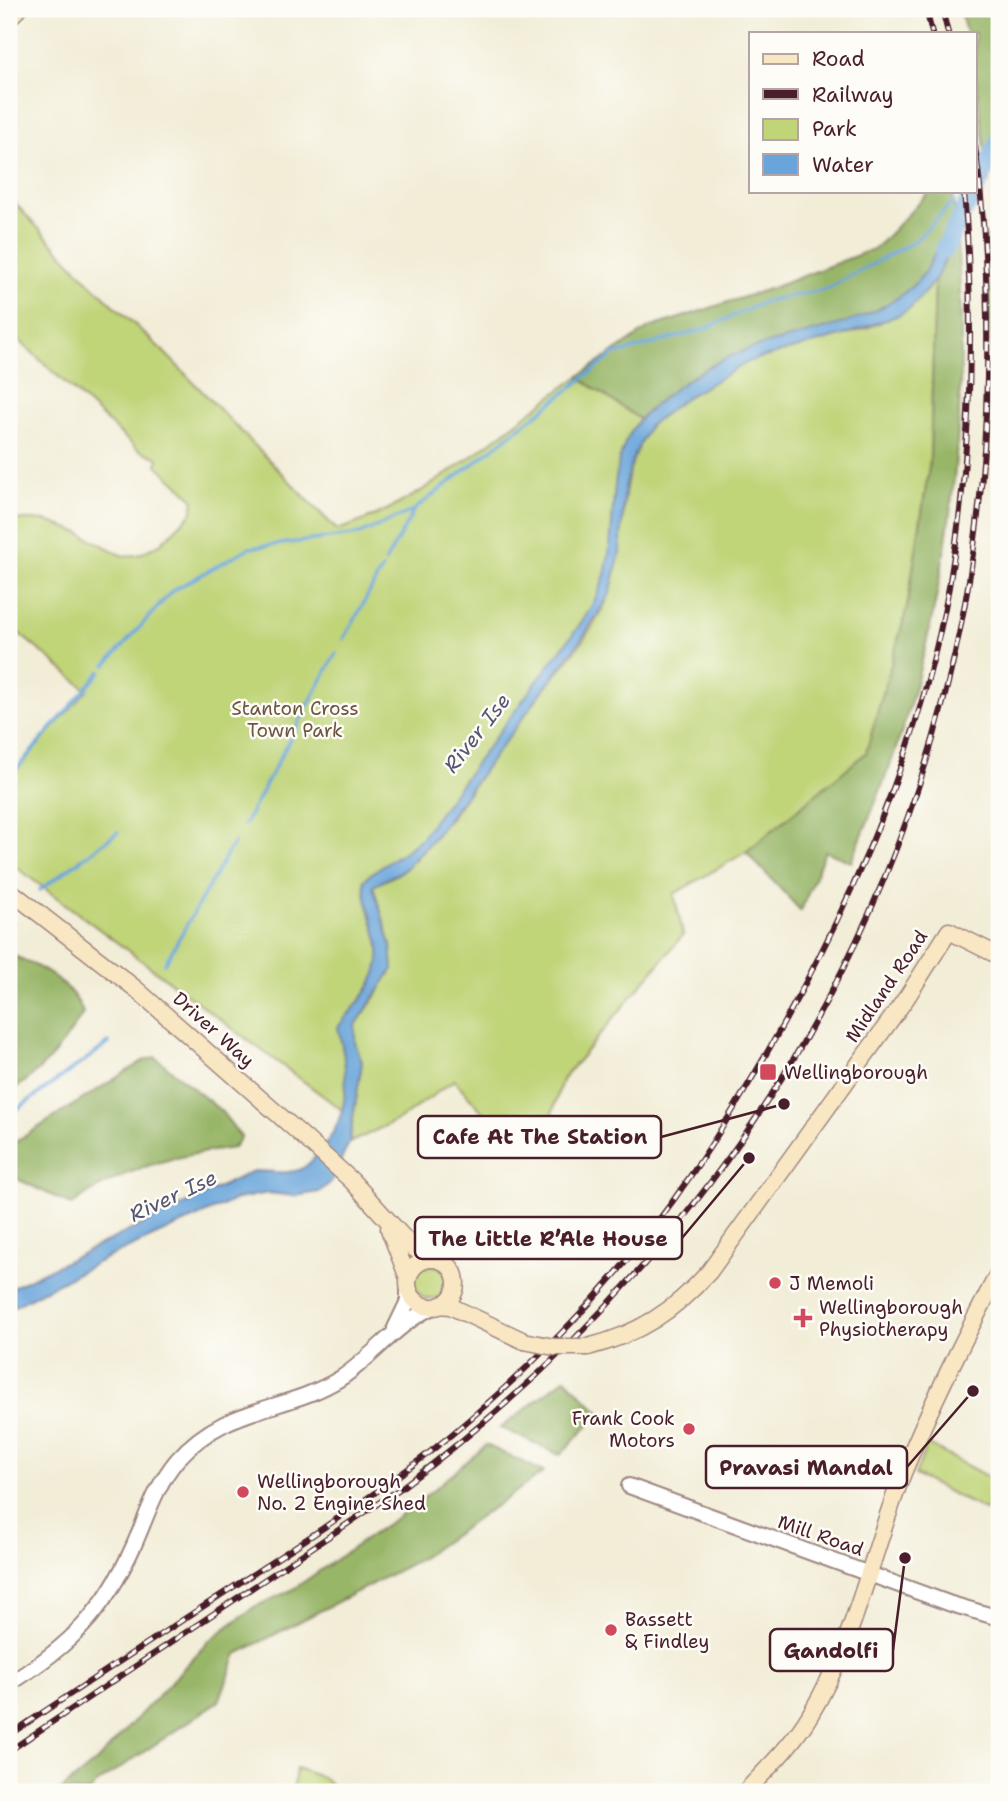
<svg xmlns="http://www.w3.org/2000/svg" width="1008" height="1801" font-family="'Shantell Sans',sans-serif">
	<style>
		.green { fill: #c0d478; stroke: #857a52; stroke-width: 2 }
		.forest { fill: #98b668; stroke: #716a4a; stroke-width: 2 }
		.water { fill: #69a5da; stroke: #5a6282; stroke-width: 2 }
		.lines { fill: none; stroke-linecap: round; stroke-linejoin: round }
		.stream { stroke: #69a5da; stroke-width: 3.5 }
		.river { stroke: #69a5da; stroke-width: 19 }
		.tertiary-casing { stroke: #9e8681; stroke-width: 18 }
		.secondary-casing { stroke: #9e8681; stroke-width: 19 }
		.tertiary { stroke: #fff; stroke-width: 14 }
		.secondary { stroke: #f9e7c3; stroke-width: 16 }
		.rail-casing { stroke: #4a1f2b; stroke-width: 6 }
		.rail { stroke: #fdfcf7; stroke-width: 3.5; stroke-dasharray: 10; stroke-linecap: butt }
		.secondary-bridge-casing { stroke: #9e8681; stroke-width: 19; stroke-linecap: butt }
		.secondary-bridge { stroke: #f9e7c3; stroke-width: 16 }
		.poi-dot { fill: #d1495b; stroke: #fdfcf7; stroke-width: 2.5 }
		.labels { text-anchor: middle; stroke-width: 5; stroke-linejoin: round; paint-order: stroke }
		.park-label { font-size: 19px; fill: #6d5542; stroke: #fdfcf7 }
		.street-label { font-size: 19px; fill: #4a1f2b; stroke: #fdfcf7 }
		.poi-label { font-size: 19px; fill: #4a1f2b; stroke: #fdfcf7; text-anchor: start }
		.water-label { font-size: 21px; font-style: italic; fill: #565571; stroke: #fdfcf7 }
		.leader { fill: none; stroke: #4a1f2b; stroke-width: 2.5 }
		.callout-dot { fill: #4a1f2b; stroke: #fdfcf7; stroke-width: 2.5 }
		.callout { fill: #fdfcf7; stroke: #4a1f2b; stroke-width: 2.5 }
		.callout-label { font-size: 21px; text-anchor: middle; font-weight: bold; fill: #4a1f2b }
	</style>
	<rect width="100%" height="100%" fill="#fdfcf7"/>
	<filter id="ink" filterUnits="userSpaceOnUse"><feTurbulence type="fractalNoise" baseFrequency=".0143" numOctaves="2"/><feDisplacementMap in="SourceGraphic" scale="14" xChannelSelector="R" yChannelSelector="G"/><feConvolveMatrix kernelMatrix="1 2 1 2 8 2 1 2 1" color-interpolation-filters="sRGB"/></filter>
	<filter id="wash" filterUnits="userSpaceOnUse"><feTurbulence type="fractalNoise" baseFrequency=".00686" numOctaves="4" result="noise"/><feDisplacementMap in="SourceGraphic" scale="28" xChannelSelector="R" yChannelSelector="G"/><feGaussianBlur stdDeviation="1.57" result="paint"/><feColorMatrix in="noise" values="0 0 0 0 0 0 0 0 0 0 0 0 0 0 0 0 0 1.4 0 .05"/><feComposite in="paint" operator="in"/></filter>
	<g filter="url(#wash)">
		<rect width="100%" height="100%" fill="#f2edd7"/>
		<path class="green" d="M9 197 90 283 162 350 337 530C428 502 500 431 578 377L644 422 625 459 618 542 587 627 405 864 365 886 387 969 346 1027 354 1071 346 1113 9 862V771L14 772 87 690 9 625V519L47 521 78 532 123 556 138 555 160 544 191 514 194 500 157 465 158 458 137 449 9 331Z
			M935 280 930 461 907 608 866 753 746 852 674 894 683 935 562 1080 545 1137 519 1152 454 1080 400 1119 349 1143 362 1062 355 1043V1026L379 992 391 945 373 886C383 881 397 876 405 869 450 827 482 770 518 721 545 686 597 632 610 592 628 538 615 477 648 428 654 418 668 411 676 404 698 388 724 370 749 361 812 337 892 339 935 280Z
			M414 1282a17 17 0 1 1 34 0a17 17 0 1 1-34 0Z
			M927 1444 999 1483 986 1511 915 1475Z
			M296 1768 324 1778 339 1792H293Z"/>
		<path class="forest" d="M960 9H988L999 13V157L989 182 975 73V33H966Z
			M930 191H952L955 211 952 237 928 279 892 312 750 356 644 422 578 377 649 328 775 287 876 248Z
			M999 235V381L992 375 987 236Z
			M957 236C969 394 954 556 909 708 894 760 872 811 851 862L825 851 801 911 746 852 866 753 907 608 930 461 935 280Z
			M11 955C39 965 73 984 83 1013 65 1043 40 1075 9 1092Z
			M155 1057 221 1111 241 1137 233 1148C175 1155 120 1169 72 1205L9 1175V1146L143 1061Z
			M565 1378 600 1413 560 1455 501 1428Z
			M486 1445 544 1472 420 1559 237 1654 219 1701 95 1785 90 1792 60 1791 97 1761 209 1641 254 1607 292 1590 419 1502Z"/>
		<path class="water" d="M955 211 957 236 935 280 911 308 899 315 841 336 750 361 685 398 649 426 634 456 625 486 620 553 610 594 585 634 432 840 404 870 373 886 391 945 393 969 355 1026V1043L362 1062 349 1143 331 1182 319 1192 295 1196 268 1193 237 1199 104 1259 9 1309V1289L253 1171C267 1171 289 1175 301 1169 309 1166 315 1157 321 1150 352 1113 349 1072 338 1027 362 996 389 975 376 933 371 915 364 899 364 880 382 862 402 857 421 838 462 781 505 724 547 668 568 639 596 609 605 574 619 524 603 458 642 417 669 390 708 363 744 351 802 331 879 326 922 276 930 267 946 226 955 211Z"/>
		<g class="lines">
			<path class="stream" d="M385 562 415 509 613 355 705 329 766 301 827 289 915 241 954 201
				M344 639 382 569
				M106 665 172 591 249 548 360 534 414 510
				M14 772 101 671
				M244 825 336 653
				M40 890 118 832
				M9 927 13 922
				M165 963 234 842
				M9 1115 109 1043"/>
			<path class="river" d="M944 250 999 142"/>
		</g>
	</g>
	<g filter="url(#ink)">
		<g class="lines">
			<defs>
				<path id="tertiary" d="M395 1328 408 1301V1287
					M629 1486 951 1604 999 1618
					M9 1684C71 1645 104 1612 134 1545 147 1516 156 1485 177 1460 226 1404 285 1413 341 1378 374 1356 396 1324 433 1307"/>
				<path id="secondary" d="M9 18 18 9
					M9 890 136 989 306 1139 352 1181 412 1247 430 1259
					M389 1229 408 1278
					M408 1283a24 24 0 1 1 48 0a24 24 0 1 1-48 0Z
					M440 1305 450 1306 524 1341
					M588 1347C639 1334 674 1311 709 1272L907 997 949 931 999 956
					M745 1792C768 1768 793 1744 810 1715 854 1643 872 1552 903 1473 931 1404 964 1339 999 1272"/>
			</defs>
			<use href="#tertiary" class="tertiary-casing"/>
			<use href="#secondary" class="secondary-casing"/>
			<use href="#tertiary" class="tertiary"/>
			<use href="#secondary" class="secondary"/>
			<defs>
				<path id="rail" d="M926 9 932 33
					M942 9 948 33
					M9 1735C87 1683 165 1631 244 1580 314 1534 386 1489 451 1435 508 1387 563 1335 611 1279 671 1211 720 1134 765 1056 849 911 919 753 949 587 972 455 975 324 964 191
					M9 1751 401 1488C760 1222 980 827 987 377 988 300 986 222 975 146"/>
			</defs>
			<use href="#rail" class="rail-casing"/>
			<use href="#rail" class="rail"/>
			<defs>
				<path id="secondary-bridge" d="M524 1341 554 1347H588"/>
			</defs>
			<use href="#secondary-bridge" class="secondary-bridge-casing"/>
			<use href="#secondary-bridge" class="secondary-bridge"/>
		</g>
	</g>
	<g class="poi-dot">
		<rect x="759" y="1063" width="18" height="18" rx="3.5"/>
		<circle cx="775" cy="1283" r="7"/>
		<path d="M799.5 1307.5h7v7h7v7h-7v7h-7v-7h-7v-7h7z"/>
		<circle cx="689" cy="1429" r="7"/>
		<circle cx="243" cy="1492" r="7"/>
		<circle cx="611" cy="1630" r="7"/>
	</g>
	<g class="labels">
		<g class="park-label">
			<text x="295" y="715">Stanton Cross<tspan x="295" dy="22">Town Park</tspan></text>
		</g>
		<g class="street-label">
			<text transform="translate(886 986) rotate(-56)" y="7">Midland Road</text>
			<text transform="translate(214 1029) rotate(42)" y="7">Driver Way</text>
			<text transform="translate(821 1535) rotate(19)" y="7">Mill Road</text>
		</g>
		<g class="poi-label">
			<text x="784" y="1079">Wellingborough</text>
			<text x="789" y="1290">J Memoli</text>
			<text x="819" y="1314">Wellingborough<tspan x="819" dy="22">Physiotherapy</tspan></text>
			<text x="675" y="1425" text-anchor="end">Frank Cook<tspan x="675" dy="22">Motors</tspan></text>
			<text x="257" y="1488">Wellingborough<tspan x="257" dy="22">No. 2 Engine Shed</tspan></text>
			<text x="625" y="1626">Bassett<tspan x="625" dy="22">&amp; Findley</tspan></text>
		</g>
		<g class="water-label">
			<text transform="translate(477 733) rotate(-52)" y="7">River Ise</text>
			<text transform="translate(173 1196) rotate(-25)" y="7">River Ise</text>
		</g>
	</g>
	<path class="leader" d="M784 1104L661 1137M749 1158L682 1238M973 1391L907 1467M905 1558L893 1650"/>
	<g class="callout-dot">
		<circle cx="784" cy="1104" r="7"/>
		<circle cx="749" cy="1158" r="7"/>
		<circle cx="973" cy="1391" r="7"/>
		<circle cx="905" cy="1558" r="7"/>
	</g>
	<g class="callout">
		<rect x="418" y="1116" width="243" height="42" rx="7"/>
		<rect x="415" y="1217" width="267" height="42" rx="7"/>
		<rect x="706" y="1446" width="201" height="42" rx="7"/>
		<rect x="770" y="1629" width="123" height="42" rx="7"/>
	</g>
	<g class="callout-label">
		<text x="540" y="1144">Cafe At The Station</text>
		<text x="548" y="1246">The Little R’Ale House</text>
		<text x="806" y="1475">Pravasi Mandal</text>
		<text x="831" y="1658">Gandolfi</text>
	</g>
	<rect width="1008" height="1801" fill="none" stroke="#fdfcf7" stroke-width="35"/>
	<rect x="749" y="32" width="228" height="161" fill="#fdfcf7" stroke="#b5a4a5" stroke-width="2"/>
	<rect x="763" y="54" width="35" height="10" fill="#f9e7c3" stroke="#b5a4a5" stroke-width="2"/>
	<text x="812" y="66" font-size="21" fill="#4a1f2b">Road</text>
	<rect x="763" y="89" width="35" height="10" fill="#4a1f2b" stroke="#b5a4a5" stroke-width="2"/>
	<text x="812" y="102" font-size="21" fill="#4a1f2b">Railway</text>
	<rect x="763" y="119" width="35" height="21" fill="#c0d478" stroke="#b5a4a5" stroke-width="2"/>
	<text x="812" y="136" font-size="21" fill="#4a1f2b">Park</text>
	<rect x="763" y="154" width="35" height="21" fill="#69a5da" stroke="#b5a4a5" stroke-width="2"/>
	<text x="812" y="172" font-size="21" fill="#4a1f2b">Water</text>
</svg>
